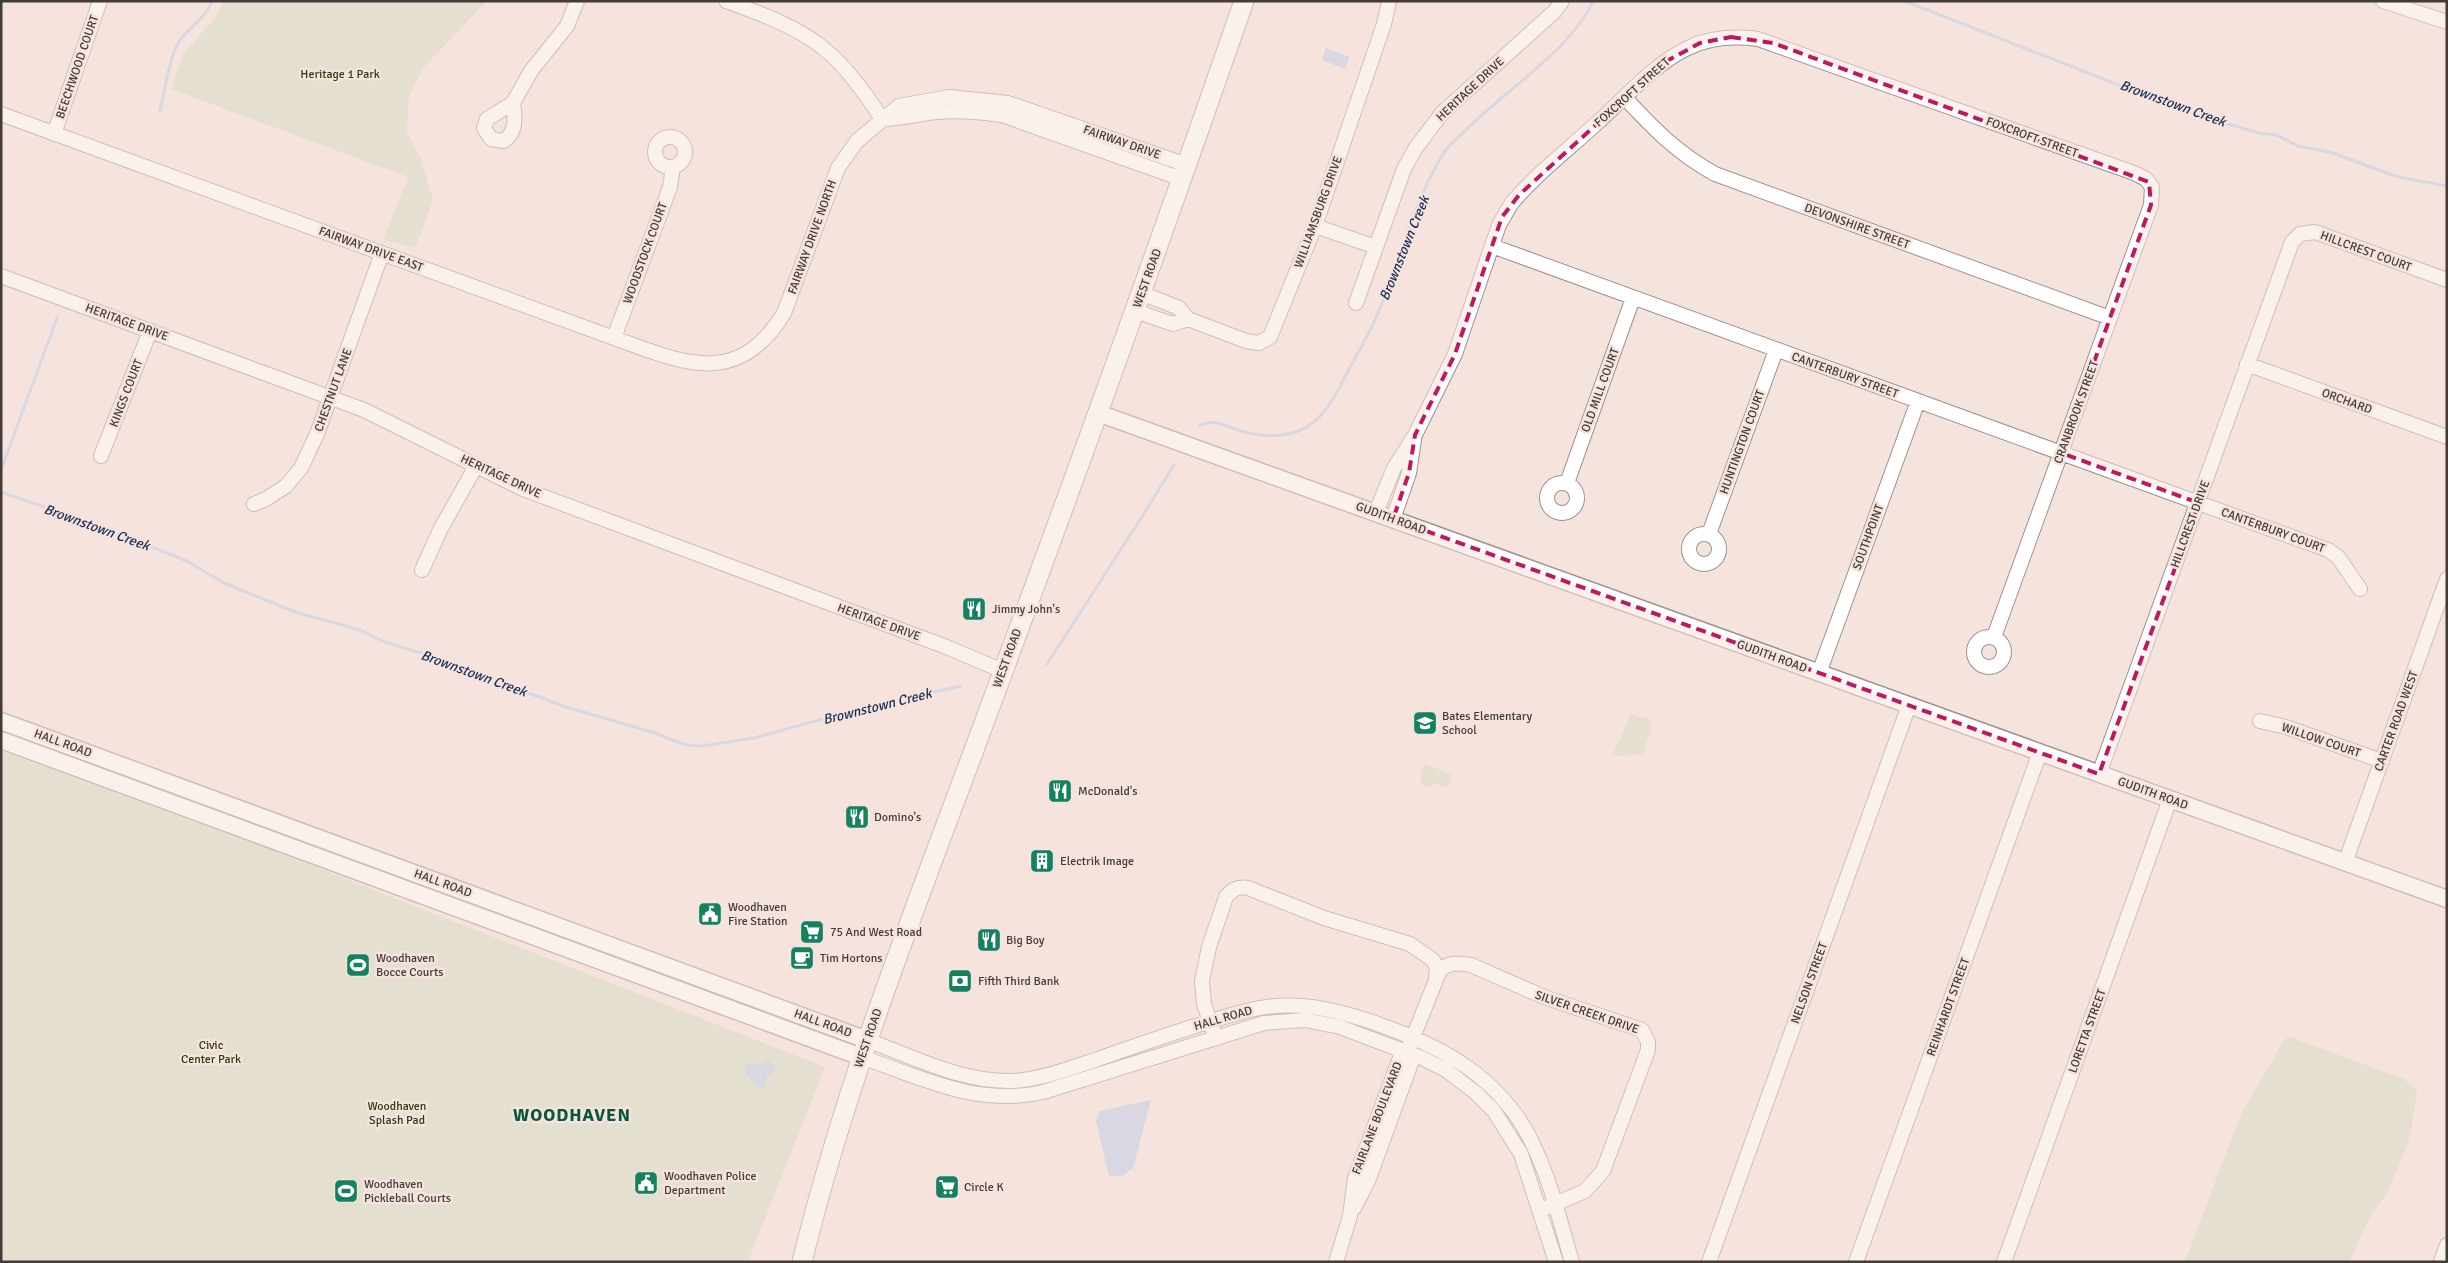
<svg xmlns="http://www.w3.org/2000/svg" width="2448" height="1263" font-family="Signika,sans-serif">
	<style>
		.green { fill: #cedabc }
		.water { fill: #b6c8e6 }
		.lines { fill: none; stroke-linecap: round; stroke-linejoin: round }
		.stream { stroke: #b6c8e6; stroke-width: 3 }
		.minor-casing { stroke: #a1918b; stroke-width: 16 }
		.tertiary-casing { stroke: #a1918b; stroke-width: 19 }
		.secondary-casing { stroke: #a1918b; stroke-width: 21 }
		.minor { stroke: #fff; stroke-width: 14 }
		.tertiary { stroke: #fff; stroke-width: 16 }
		.secondary { stroke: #fff; stroke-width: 19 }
		.marked { fill: none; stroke: #c2185b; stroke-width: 4; stroke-dasharray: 10 6; stroke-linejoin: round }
		.labels { text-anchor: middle; stroke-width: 5; stroke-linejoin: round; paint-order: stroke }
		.street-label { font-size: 12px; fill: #423b38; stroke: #f5e3dd }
		.park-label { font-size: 12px; fill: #2e3d09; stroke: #f5e3dd }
		.poi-label { font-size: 12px; fill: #423b38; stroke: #f5e3dd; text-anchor: start }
		.water-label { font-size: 14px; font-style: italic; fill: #1a2f57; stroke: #f5e3dd }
		.district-label { font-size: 18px; font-weight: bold; letter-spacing: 1px; fill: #0a553d; stroke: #f5e3dd }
	</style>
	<rect width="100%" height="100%" fill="#f5e3dd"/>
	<path class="green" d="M223 1H487L423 68 409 96 407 132 421 159 433 200 415 248 383 240 408 177 171 89 183 54 216 17Z
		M1631 714 1650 720 1652 725 1643 754 1621 756 1613 754Z
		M1 751 259 845 825 1067 748 1262H1Z
		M1426 764 1452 775 1449 784 1446 787 1435 783 1431 787 1420 784 1423 766Z
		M2290 1037 2404 1079 2417 1091 2409 1141 2387 1193 2371 1215 2349 1262H2185L2240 1116 2284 1040Z"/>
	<path class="water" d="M1326 48 1350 57 1345 69 1322 60Z
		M769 1061 776 1070 766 1077V1086L759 1088 746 1075V1065L752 1062 760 1065Z
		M1151 1100 1133 1168 1123 1176H1109L1096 1121 1100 1111Z"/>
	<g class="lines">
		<path class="stream" d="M1905 1 2154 99 2208 118 2259 133 2276 135 2298 146 2330 152 2398 177 2447 186
			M160 111C164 93 170 54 180 40 190 26 206 18 212 1
			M1199 426C1214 418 1224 425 1238 430 1263 438 1293 439 1314 422 1330 408 1340 387 1349 369 1360 349 1372 329 1380 308 1400 256 1414 202 1443 154 1448 145 1459 137 1466 130 1504 91 1571 50 1593 1
			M1 470 57 318
			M1 492 91 523 187 561 224 583 295 612 360 630 385 642 424 654 566 707 652 732 686 745 703 746 754 738 870 706 961 686
			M1047 664 1145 512 1174 465"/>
		<defs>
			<path id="minor" d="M726 1C809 31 833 44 882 119
				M2383 1 2447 22
				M1625 98C1654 129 1677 153 1715 174L2110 318
				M513 103C515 118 517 131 504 141L491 139 484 128 487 119 513 103 531 71 567 26 577 1
				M1 114 614 338C681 362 737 390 784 313L838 168 857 141 899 106 949 97 1008 103 1187 165
				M882 119C901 119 918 114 936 112 958 110 980 112 1002 115L1182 179
				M54 134 100 1
				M655 152a15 15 0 1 1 30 0a15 15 0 1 1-30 0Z
				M1315 226 1376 247
				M1492 246 2328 550 2338 557 2360 589
				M1 276 364 410 523 489 944 646 1003 671
				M1141 293 1179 308 1188 319 1246 341 1259 343 1270 337 1315 226 1384 24 1389 1
				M1356 303 1404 169 1415 149 1442 113 1555 11 1562 1
				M1135 311 1173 324 1188 319
				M614 338 670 187 673 167
				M2247 364 2447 437
				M101 456 150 331
				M1547 498a15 15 0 1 1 30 0a15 15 0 1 1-30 0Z
				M1567 483 1633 298
				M254 504 266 499 286 486 301 468 317 434 382 253
				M1376 512 1394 468 1415 435 1455 354 1499 225 1511 204C1536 174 1569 149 1597 123 1624 99 1655 63 1688 48 1710 37 1734 36 1758 39L2134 173 2146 179 2152 187 2151 205 1994 637
				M1393 519 1409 473 1414 440
				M1689 549a15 15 0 1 1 30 0a15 15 0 1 1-30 0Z
				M1709 534 1776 350
				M422 570 441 528 476 466
				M1974 652a15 15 0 1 1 30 0a15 15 0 1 1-30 0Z
				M1819 673 1918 401
				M2260 721 2286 727 2382 761
				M2099 774 2292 242 2300 234 2315 232 2447 280
				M2345 863 2447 579
				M1213 1030 1204 1004 1202 981 1209 947 1226 897C1232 889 1238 886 1248 888L1324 918 1410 944 1433 960 1437 968 1436 976
				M867 1040C913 1057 961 1082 1011 1081 1041 1080 1070 1068 1098 1059 1147 1042 1196 1024 1246 1011 1291 999 1330 1008 1372 1022 1443 1046 1505 1079 1536 1151 1552 1186 1561 1225 1572 1262
				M1410 1045 1440 970C1449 962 1458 963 1471 965L1544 997 1642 1030 1648 1042V1050L1603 1171 1585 1191 1548 1207
				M861 1057C924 1078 976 1107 1043 1092L1264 1023 1305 1020 1340 1027 1422 1058 1446 1070 1476 1093 1494 1111 1521 1154 1556 1262
				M1354 1208 1368 1181 1414 1055
				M1336 1262 1350 1216 1355 1178 1403 1050
				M1709 1262 1909 705
				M1856 1262 2040 752
				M2004 1262 2170 799
				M2441 1262 2447 1245"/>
			<path id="tertiary" d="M1098 413 2447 899
				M1 721 867 1040
				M1 740 861 1057"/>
			<path id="secondary" d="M802 1262C848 1074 920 896 987 715 1075 478 1161 240 1244 1"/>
		</defs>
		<use href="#minor" class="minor-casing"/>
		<use href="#tertiary" class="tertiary-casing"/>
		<use href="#secondary" class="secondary-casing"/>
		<use href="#minor" class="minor"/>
		<use href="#tertiary" class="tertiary"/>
		<use href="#secondary" class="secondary"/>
	</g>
	<path d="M0 0H2448V1263H0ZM1731 37 1773 43 2149 182 2151 205 2061 453 2199 503 2099 774 1393 519 1409 473 1415 435 1455 354 1502 217 1519 195 1665 62 1700 43Z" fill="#f5e3dd" fill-opacity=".55" fill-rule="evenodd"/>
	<path class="marked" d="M1731 37 1773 43 2149 182 2151 205 2061 453 2199 503 2099 774 1393 519 1409 473 1415 435 1455 354 1502 217 1519 195 1665 62 1700 43Z"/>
	<defs>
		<symbol id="restaurant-square" viewBox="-11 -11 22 22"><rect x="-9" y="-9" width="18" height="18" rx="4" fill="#15825f" stroke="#f5e3dd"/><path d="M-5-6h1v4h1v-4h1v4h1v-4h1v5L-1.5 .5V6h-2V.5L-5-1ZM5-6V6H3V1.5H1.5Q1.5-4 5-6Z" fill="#fff"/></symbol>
		<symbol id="school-square" viewBox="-11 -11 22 22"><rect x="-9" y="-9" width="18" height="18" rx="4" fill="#15825f" stroke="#f5e3dd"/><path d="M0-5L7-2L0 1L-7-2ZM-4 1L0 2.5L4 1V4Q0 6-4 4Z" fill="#fff"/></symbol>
		<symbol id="building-square" viewBox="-11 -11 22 22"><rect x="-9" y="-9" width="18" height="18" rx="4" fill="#15825f" stroke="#f5e3dd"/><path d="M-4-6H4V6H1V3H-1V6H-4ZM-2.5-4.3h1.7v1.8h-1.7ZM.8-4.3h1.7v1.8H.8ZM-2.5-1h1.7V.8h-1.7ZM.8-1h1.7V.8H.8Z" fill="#fff"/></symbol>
		<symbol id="civic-square" viewBox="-11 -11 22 22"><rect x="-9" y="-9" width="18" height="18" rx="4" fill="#15825f" stroke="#f5e3dd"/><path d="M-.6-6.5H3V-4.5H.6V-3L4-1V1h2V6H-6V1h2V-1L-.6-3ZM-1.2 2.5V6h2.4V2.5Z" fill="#fff"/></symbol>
		<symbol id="supermarket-square" viewBox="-11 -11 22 22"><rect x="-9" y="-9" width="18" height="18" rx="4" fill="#15825f" stroke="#f5e3dd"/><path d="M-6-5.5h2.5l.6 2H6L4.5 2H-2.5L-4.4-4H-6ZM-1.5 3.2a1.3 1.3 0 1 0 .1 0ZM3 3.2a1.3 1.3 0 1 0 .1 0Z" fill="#fff"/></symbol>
		<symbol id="cafe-square" viewBox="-11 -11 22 22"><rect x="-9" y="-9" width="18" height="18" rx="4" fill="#15825f" stroke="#f5e3dd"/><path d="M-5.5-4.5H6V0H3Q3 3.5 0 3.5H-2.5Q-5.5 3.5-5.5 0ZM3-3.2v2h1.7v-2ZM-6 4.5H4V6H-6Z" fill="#fff"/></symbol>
		<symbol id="stadium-square" viewBox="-11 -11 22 22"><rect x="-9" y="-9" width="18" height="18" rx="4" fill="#15825f" stroke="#f5e3dd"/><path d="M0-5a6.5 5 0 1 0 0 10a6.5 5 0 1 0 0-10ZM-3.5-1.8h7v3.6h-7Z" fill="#fff"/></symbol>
		<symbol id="bank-square" viewBox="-11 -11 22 22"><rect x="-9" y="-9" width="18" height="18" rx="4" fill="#15825f" stroke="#f5e3dd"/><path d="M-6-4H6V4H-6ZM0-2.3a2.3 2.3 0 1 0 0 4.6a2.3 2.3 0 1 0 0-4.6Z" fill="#fff"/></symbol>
	</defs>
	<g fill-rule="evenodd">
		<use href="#restaurant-square" x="960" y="595" width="28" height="28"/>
		<use href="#school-square" x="1411" y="709" width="28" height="28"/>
		<use href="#restaurant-square" x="1046" y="777" width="28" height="28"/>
		<use href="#restaurant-square" x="843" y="803" width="28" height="28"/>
		<use href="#building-square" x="1028" y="847" width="28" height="28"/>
		<use href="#civic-square" x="696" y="900" width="28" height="28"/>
		<use href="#supermarket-square" x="798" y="918" width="28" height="28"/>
		<use href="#restaurant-square" x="975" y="926" width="28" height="28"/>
		<use href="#cafe-square" x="788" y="944" width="28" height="28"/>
		<use href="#stadium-square" x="344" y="951" width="28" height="28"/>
		<use href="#bank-square" x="946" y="967" width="28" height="28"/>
		<use href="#civic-square" x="632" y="1169" width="28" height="28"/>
		<use href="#supermarket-square" x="933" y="1173" width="28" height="28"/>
		<use href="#stadium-square" x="332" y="1177" width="28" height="28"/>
	</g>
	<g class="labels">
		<g class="street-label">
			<text transform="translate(77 67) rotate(-71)" y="4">BEECHWOOD COURT</text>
			<text transform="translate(1470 89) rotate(-43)" y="4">HERITAGE DRIVE</text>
			<text transform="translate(1632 92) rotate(-42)" y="4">FOXCROFT STREET</text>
			<text transform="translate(2032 137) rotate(20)" y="4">FOXCROFT STREET</text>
			<text transform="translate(1122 142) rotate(19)" y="4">FAIRWAY DRIVE</text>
			<text transform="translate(1318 212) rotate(-70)" y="4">WILLIAMSBURG DRIVE</text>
			<text transform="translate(1857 226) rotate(20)" y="4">DEVONSHIRE STREET</text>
			<text transform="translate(812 237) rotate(-70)" y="4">FAIRWAY DRIVE NORTH</text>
			<text transform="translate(371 249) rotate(20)" y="4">FAIRWAY DRIVE EAST</text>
			<text transform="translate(2366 251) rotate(20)" y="4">HILLCREST COURT</text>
			<text transform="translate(645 253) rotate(-70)" y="4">WOODSTOCK COURT</text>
			<text transform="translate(1147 278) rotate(-70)" y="4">WEST ROAD</text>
			<text transform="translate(127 322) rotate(20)" y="4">HERITAGE DRIVE</text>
			<text transform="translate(1845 375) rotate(20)" y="4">CANTERBURY STREET</text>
			<text transform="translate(333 390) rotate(-70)" y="4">CHESTNUT LANE</text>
			<text transform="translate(1600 390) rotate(-70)" y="4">OLD MILL COURT</text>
			<text transform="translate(126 393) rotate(-69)" y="4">KINGS COURT</text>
			<text transform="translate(2347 401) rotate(20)" y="4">ORCHARD</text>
			<text transform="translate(2076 412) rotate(-70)" y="4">CRANBROOK STREET</text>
			<text transform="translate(1742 442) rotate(-70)" y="4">HUNTINGTON COURT</text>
			<text transform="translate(501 476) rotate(25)" y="4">HERITAGE DRIVE</text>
			<text transform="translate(1391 518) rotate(20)" y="4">GUDITH ROAD</text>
			<text transform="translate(2190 524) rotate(-70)" y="4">HILLCREST DRIVE</text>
			<text transform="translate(2273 530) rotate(20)" y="4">CANTERBURY COURT</text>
			<text transform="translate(1868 537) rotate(-70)" y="4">SOUTHPOINT</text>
			<text transform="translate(879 622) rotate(20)" y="4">HERITAGE DRIVE</text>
			<text transform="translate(1772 656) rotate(20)" y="4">GUDITH ROAD</text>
			<text transform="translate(1007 658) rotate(-70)" y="4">WEST ROAD</text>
			<text transform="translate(2396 721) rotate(-70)" y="4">CARTER ROAD WEST</text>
			<text transform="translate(2321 740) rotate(19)" y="4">WILLOW COURT</text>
			<text transform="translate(63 743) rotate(20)" y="4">HALL ROAD</text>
			<text transform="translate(2153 793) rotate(20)" y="4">GUDITH ROAD</text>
			<text transform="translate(443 883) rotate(20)" y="4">HALL ROAD</text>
			<text transform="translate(1809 983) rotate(-70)" y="4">NELSON STREET</text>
			<text transform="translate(1948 1007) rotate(-70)" y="4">REINHARDT STREET</text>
			<text transform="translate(1587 1012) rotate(19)" y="4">SILVER CREEK DRIVE</text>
			<text transform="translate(1223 1018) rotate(-16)" y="4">HALL ROAD</text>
			<text transform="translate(823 1023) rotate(20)" y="4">HALL ROAD</text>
			<text transform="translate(2087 1031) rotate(-70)" y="4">LORETTA STREET</text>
			<text transform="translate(868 1038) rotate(-71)" y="4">WEST ROAD</text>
			<text transform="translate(1377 1118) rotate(-69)" y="4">FAIRLANE BOULEVARD</text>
		</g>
		<g class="park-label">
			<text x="340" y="78">Heritage 1 Park</text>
			<text x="211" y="1049">Civic<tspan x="211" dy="14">Center Park</tspan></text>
			<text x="397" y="1110">Woodhaven<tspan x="397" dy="14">Splash Pad</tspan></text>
		</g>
		<g class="poi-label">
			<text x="992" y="613">Jimmy John's</text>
			<text x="1442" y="720">Bates Elementary<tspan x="1442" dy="14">School</tspan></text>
			<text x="1078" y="795">McDonald's</text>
			<text x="874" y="821">Domino's</text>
			<text x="1060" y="865">Electrik Image</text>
			<text x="728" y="911">Woodhaven<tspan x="728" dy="14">Fire Station</tspan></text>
			<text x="830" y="936">75 And West Road</text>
			<text x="1006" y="944">Big Boy</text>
			<text x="376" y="962">Woodhaven<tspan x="376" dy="14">Bocce Courts</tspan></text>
			<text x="820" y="962">Tim Hortons</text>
			<text x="978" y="985">Fifth Third Bank</text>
			<text x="664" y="1180">Woodhaven Police<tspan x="664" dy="14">Department</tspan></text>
			<text x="364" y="1188">Woodhaven<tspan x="364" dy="14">Pickleball Courts</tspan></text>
			<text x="964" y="1191">Circle K</text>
		</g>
		<g class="water-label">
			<text transform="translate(2173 103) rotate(20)" y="5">Brownstown Creek</text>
			<text transform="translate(1404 248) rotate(-68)" y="5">Brownstown Creek</text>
			<text transform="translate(97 527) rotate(20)" y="5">Brownstown Creek</text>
			<text transform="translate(474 673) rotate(20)" y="5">Brownstown Creek</text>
			<text transform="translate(877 706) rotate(-14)" y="5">Brownstown Creek</text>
		</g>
		<g class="district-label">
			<text x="572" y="1121">WOODHAVEN</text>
		</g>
	</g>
	<rect width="2448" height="1263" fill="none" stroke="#423b38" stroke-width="5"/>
</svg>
